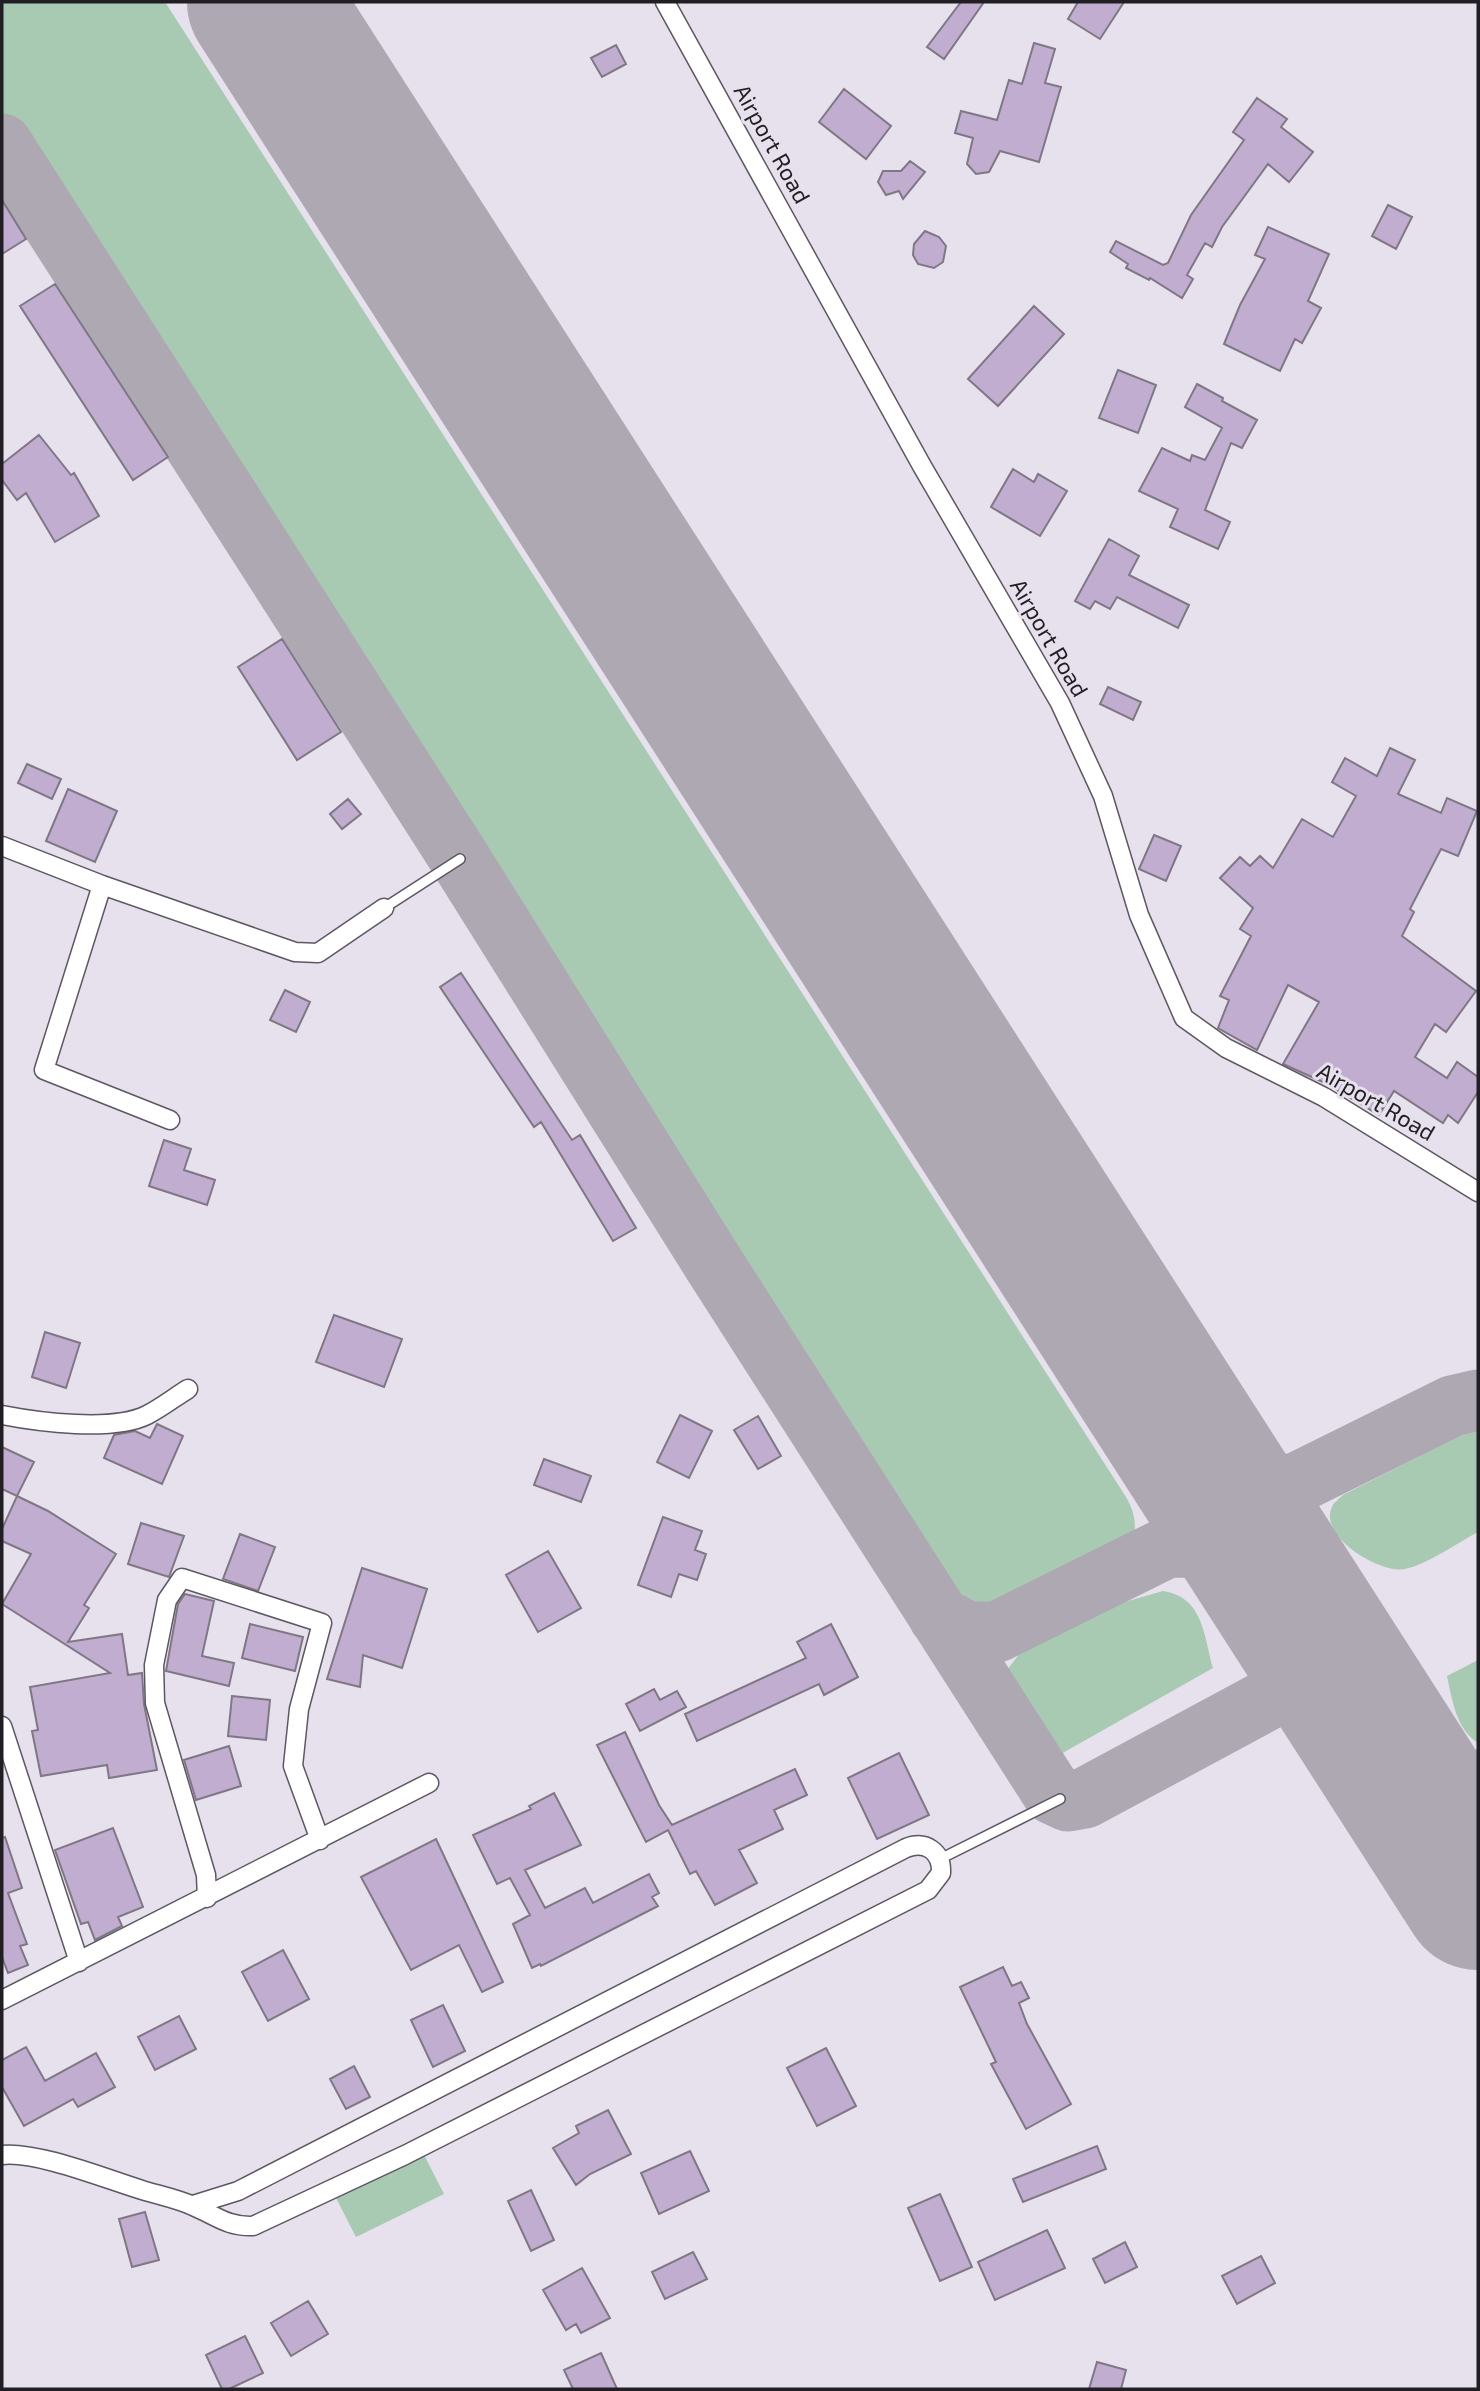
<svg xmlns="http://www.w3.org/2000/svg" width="1480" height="2391" font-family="'Exo 2',sans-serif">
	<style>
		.green { fill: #a8cab2 }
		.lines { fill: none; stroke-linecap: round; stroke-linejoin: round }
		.taxiway { stroke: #aea8b3; stroke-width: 61 }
		.runway { stroke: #aea8b3; stroke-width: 152 }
		.building { fill: #c1add0; stroke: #7f7884; stroke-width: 2 }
		.lane-casing { stroke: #5d5762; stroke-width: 12 }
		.street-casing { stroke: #5d5762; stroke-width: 21 }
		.lane { stroke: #fff; stroke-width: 9 }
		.street { stroke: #fff; stroke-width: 18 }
		.labels { text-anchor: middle; stroke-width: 6; stroke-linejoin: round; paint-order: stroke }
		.street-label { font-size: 23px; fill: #211f23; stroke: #e7e0ed }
	</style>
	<rect width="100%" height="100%" fill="#e7e0ed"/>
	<path class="green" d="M2 2H165L1126 1497C1137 1516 1139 1535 1125 1553L983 1618 970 1616 951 1601 2 121Z
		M1478 1426V1532C1459 1542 1426 1565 1405 1569 1379 1574 1318 1536 1332 1507 1333 1503 1340 1498 1343 1495Z
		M1163 1591C1203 1597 1204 1635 1213 1668L1052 1759 1014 1708 1004 1688 1007 1670 1027 1644 1128 1601Z
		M1478 1660V1743C1456 1729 1452 1699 1447 1676Z
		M422 2151 444 2194 356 2237 334 2194Z"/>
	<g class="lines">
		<path class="taxiway" d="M2 144 460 859 713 1263 1053 1794 1068 1801 1085 1798 1332 1665
			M1194 1451C1226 1473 1255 1483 1295 1485
			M1170 1547C1206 1546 1237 1556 1270 1570 1270 1536 1275 1513 1295 1485
			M939 1617 967 1632H997L1452 1406 1478 1400
			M1374 1731C1403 1754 1438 1787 1478 1780"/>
		<path class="runway" d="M263 2 1478 1894"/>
	</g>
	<path class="building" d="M961 2H984L944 59 927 47Z
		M1078 2H1124L1100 39 1068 19Z
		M1034 43 1055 49 1045 83 1061 87 1039 162 1000 151 989 172 976 174 967 164 973 138 955 133 961 111 997 120 1009 80 1022 84Z
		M616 45 626 64 602 77 591 58Z
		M844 89 891 126 866 159 819 122Z
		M1257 98 1287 119 1281 127 1313 152 1289 182 1268 164 1222 227 1212 247 1205 243 1187 275 1193 279 1182 298 1150 278 1149 280 1126 268 1128 264 1110 252 1116 241 1163 265 1168 263 1191 215 1244 140 1233 132Z
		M910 161 925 172 903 199 899 191 886 195 878 182 883 171H901Z
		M2 200 26 239 2 254Z
		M1388 205 1412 217 1396 249 1372 236Z
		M1268 227 1329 254 1308 301 1321 308 1302 343 1295 339 1280 371 1224 344 1240 305 1265 259 1255 255Z
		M925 231 939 237 946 246 943 262 934 268 918 264 913 255 914 244Z
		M55 284 168 457 133 480 20 306Z
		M1034 306 1064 334 998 406 968 379Z
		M1118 370 1156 385 1138 433 1099 418Z
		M1197 384 1223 398 1222 401 1257 420 1242 448 1231 443 1205 510 1230 522 1218 549 1170 527 1178 509 1139 491 1162 448 1190 461 1192 455 1205 460 1222 428 1185 407Z
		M39 435 71 475 74 473 99 516 55 542 26 493 17 500 2 480V464Z
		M1013 469 1034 482 1038 474 1067 491 1040 536 991 507Z
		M1109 539 1139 556 1129 575 1189 605 1178 628 1117 597 1110 609 1095 601 1090 609 1075 601Z
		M282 639 341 732 297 760 238 667Z
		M1108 687 1141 702 1133 720 1100 704Z
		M1390 748 1415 760 1398 794 1441 813 1447 798 1477 811 1458 856 1441 849 1410 909 1414 912 1402 936 1476 991 1446 1032 1435 1024 1415 1057 1447 1078 1457 1062 1478 1077V1092L1458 1123 1448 1115 1443 1123 1394 1091 1379 1115 1325 1083 1283 1064 1319 1002 1288 985 1257 1050 1218 1028 1229 1000 1220 996 1251 936 1240 929 1253 908 1220 878 1240 857 1250 866 1260 856 1273 868 1302 819 1333 837 1356 796 1332 782 1345 758 1377 776Z
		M27 764 61 779 52 799 18 783Z
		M68 789 117 811 95 862 46 841Z
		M348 799 361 814 342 829 330 814Z
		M1154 835 1181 846 1166 881 1139 869Z
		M461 973 572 1140 580 1135 636 1228 613 1241 541 1122 534 1127 440 987Z
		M285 990 310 1002 296 1032 270 1020Z
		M164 1140 191 1149 184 1170 215 1180 207 1205 149 1186Z
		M334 1315 402 1339 384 1387 316 1362Z
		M45 1332 80 1343 66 1388 32 1377Z
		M680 1415 712 1431 689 1478 657 1462Z
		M758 1416 781 1456 758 1469 734 1430Z
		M157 1424 183 1436 162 1484 104 1458 114 1435 135 1431 150 1438Z
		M2 1447 34 1462 17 1496 2 1489Z
		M544 1459 591 1476 581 1502 534 1485Z
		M17 1496 48 1511 116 1554 84 1605 89 1608 68 1642 122 1634 128 1675 142 1673 144 1704 157 1770 109 1778 107 1765 41 1776 32 1731 38 1730 30 1687 110 1673 2 1604 31 1554 2 1541V1529Z
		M663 1517 702 1531 695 1550 706 1554 697 1580 679 1574 671 1597 638 1585Z
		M141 1523 184 1536 169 1577 128 1564Z
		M240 1534 275 1547 258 1591 223 1579Z
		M548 1551 581 1608 538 1632 506 1575Z
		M362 1568 427 1589 402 1668 363 1655 360 1687 327 1679Z
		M185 1594 214 1601 202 1656 234 1663 229 1686 166 1671 178 1604Z
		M250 1624 303 1637 295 1671 242 1658Z
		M831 1624 858 1677 824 1695 819 1684 697 1741 685 1714 806 1658 797 1642Z
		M654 1689 660 1700 677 1691 686 1707 640 1731 626 1704Z
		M232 1696 270 1700 266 1740 228 1736Z
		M625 1732 659 1805 672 1825 795 1769 807 1795 774 1810 783 1829 739 1850 757 1883 715 1905 696 1871 690 1874 668 1830 646 1842 597 1745Z
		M229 1746 241 1786 196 1800 184 1760Z
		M899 1753 929 1815 877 1839 848 1778Z
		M554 1793 581 1845 525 1870 545 1908 585 1888 593 1903 649 1874 659 1893 652 1897 658 1906 541 1966 540 1964 532 1968 513 1924 530 1915 510 1878 497 1884 473 1835 531 1809 529 1806Z
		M113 1828 143 1907 118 1917 122 1926 95 1940 88 1922 81 1924 55 1850Z
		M5 1837 22 1888 8 1893 27 1944 20 1946 28 1965 8 1973 2 1957V1838Z
		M436 1839 503 1982 482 1992 459 1945 411 1970 361 1877Z
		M283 1950 309 1999 268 2021 242 1972Z
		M1003 1967 1012 1986 1021 1982 1029 1998 1019 2003 1027 2024 1071 2104 1026 2129 991 2064 996 2062 960 1987Z
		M443 2005 465 2051 433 2067 411 2020Z
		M179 2016 196 2049 155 2070 138 2037Z
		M26 2047 45 2081 96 2053 115 2087 78 2107 73 2099 24 2126 2 2087V2060Z
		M826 2048 856 2106 817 2126 787 2068Z
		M354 2066 370 2097 346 2109 330 2079Z
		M608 2110 631 2154 590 2174 576 2185 553 2148 579 2133 576 2126Z
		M1097 2146 1106 2169 1023 2202 1013 2179Z
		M690 2151 709 2191 659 2214 641 2173Z
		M531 2190 554 2240 531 2251 508 2201Z
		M940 2194 972 2267 940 2281 908 2208Z
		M145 2212 159 2260 132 2267 119 2219Z
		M1047 2230 1065 2268 995 2300 978 2262Z
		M1125 2242 1137 2267 1105 2283 1093 2259Z
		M693 2252 707 2279 665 2299 652 2272Z
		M1261 2256 1275 2283 1237 2304 1222 2276Z
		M582 2268 610 2318 581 2333 576 2324 566 2330 543 2290Z
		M308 2301 328 2334 291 2356 271 2323Z
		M245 2336 263 2373 229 2389H222L206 2355Z
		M601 2353 617 2389H573L564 2370Z
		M1097 2362 1126 2370 1121 2389H1089Z"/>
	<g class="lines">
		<defs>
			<path id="lane" d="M384 908 460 859
				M940 1859 1060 1799"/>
			<path id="street" d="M665 2 922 466 1060 703 1103 796 1139 915 1184 1018 1226 1048 1324 1097 1478 1192
				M2 846 102 885 295 952 318 953 384 908
				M102 885 44 1070 170 1120
				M2 1415C38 1422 113 1432 147 1415 161 1408 175 1397 188 1389
				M2 1726 79 1962
				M207 1898 206 1875 155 1703 154 1665 167 1600 182 1578 322 1623 299 1709 293 1766 320 1840
				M2 2000 429 1783
				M2 2155C37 2151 106 2179 142 2190 158 2195 178 2199 193 2206 215 2215 227 2227 253 2226L405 2155 928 1890 941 1873C942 1852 926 1840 906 1848L238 2191 193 2205"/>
		</defs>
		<use href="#lane" class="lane-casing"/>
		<use href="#street" class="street-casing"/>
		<use href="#lane" class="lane"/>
		<use href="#street" class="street"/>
	</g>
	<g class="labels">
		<g class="street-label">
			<text transform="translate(772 144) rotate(61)" y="8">Airport Road</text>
			<text transform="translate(1049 638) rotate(60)" y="8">Airport Road</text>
			<text transform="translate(1376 1102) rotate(30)" y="8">Airport Road</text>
		</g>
	</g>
	<rect width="1480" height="2391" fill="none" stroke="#211f23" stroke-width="7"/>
</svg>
